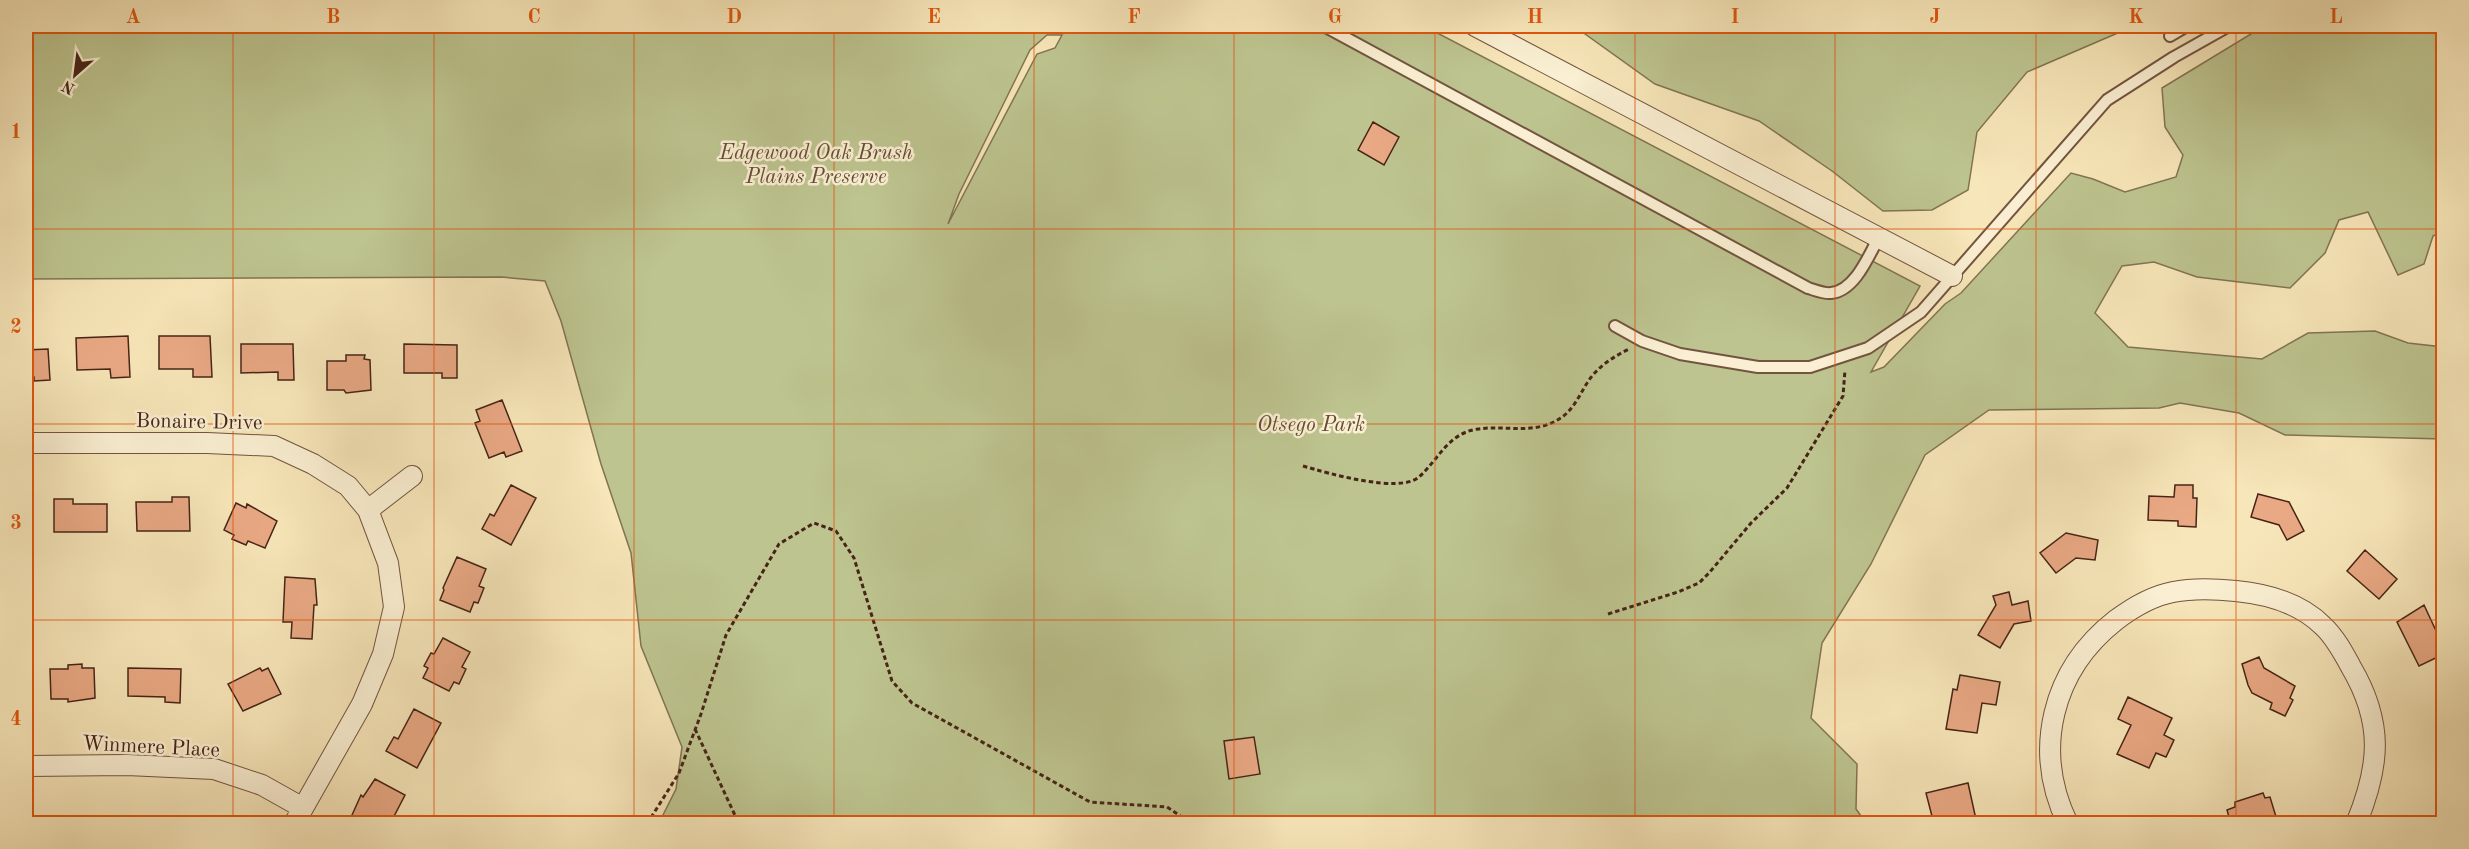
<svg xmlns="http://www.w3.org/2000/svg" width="2469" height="849" font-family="'Old Standard TT',serif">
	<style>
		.green { fill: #bdc48f; stroke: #827453; stroke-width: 1.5; fill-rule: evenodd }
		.building { fill: #e9a984; stroke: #472417; stroke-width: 1.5 }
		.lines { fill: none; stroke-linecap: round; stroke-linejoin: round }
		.service-casing { stroke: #735440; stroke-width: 14 }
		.minor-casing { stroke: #735440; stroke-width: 22 }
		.path { stroke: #472417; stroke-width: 3; stroke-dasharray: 4.5 3; stroke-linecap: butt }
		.service { stroke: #faefd2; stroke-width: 10 }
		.minor { stroke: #faefd2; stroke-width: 20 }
		.grid { fill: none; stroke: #e0560d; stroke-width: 1.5; stroke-opacity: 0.55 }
		.labels { text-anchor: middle; stroke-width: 5; stroke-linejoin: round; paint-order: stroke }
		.park-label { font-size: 21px; font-style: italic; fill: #644c35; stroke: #faefd2 }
		.street-label { font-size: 21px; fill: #472417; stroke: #faefd2 }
		.neatline { fill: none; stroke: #e0560d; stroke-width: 2 }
		.grid-label { font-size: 20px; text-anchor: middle; font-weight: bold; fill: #e0560d }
	</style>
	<rect width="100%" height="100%" fill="#f7e6b9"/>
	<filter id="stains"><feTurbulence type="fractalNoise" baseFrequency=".00333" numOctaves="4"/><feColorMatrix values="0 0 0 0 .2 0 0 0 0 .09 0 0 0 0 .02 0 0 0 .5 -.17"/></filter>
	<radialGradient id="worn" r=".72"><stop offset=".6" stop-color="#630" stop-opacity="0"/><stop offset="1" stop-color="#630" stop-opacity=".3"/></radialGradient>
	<path class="green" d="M26 26H1424L1920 286 1871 372 1884 367 1945 304 1961 293 2071 173 2093 179 2125 192 2176 177 2183 155 2165 127 2162 88 2264 26H2443V231L2433 236 2424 264 2398 275 2368 212 2339 220 2325 253 2290 288 2197 277 2154 262 2122 266 2095 313 2128 347 2262 359 2308 333 2375 331 2408 343 2443 347V439L2285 435 2239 413 2180 403 2159 408 1989 410 1925 455 1871 564 1822 643 1811 718 1857 764 1856 809 1866 823H659L676 789 682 747 641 646 631 553 601 464 561 321 545 281 501 277 26 279ZM1047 35H1062L1055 48 1037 54 948 224 959 194 1030 50Z
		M1574 26H2134L2027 72 1977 132 1968 190 1932 210 1883 211 1832 171 1759 121 1655 84Z"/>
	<path class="building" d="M1373 122 1399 137 1384 165 1358 150Z
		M128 336 130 377 111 378 110 369 77 370 76 338Z
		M159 336H210L212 377H193V369H159Z
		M241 344H293L294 380H278V372L241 373Z
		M404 344 457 345V378H442V373H404Z
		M48 349 50 380 34 381V377L26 378V350Z
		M346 355H365L364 359 370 360 371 390 346 393 344 390H327V361H346Z
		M502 400 522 451 506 457 504 452 489 458 475 423 480 421 476 410Z
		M511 485 536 498 511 545 482 529 490 514 494 516Z
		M2175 485H2193V498H2197L2196 527 2178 526V521L2148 520 2149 496 2174 497Z
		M2258 494 2289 502 2304 531 2287 540 2279 525 2251 517Z
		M172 497H189L190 531H137L136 502H172Z
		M54 499H73V504H107V532H54Z
		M236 503 246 508 247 504 277 521 265 548 248 541 246 545 232 539 234 535 224 530Z
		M2066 533 2098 540 2095 560 2076 558 2056 573 2040 553Z
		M2365 550 2397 579 2379 599 2347 571Z
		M457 557 486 569 479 586 484 588 478 603 474 602 470 612 440 600 444 590 443 588Z
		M285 577 315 579 317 605H314L312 639 291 638 292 622H283Z
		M2009 592 2012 605 2028 601 2031 621 2014 624 2000 648 1978 635 1996 605 1993 596Z
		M2424 605 2444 648V654L2419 666 2397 622Z
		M443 638 470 652 462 667 466 669 459 684 454 682 449 691 423 678 428 668 424 666 431 653 434 654Z
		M2259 657 2264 668 2295 686 2290 698 2293 700 2285 716 2270 709 2272 703 2252 693 2248 685 2242 664Z
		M82 664V668H94L95 698 68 702V699H51L50 669H68V665Z
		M128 668 181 669 180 703 165 702V697L128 696Z
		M260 668 262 671 268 668 281 694 243 711 228 684Z
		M1960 675 2000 682 1996 705 1982 703 1977 733 1946 729 1953 689 1957 690Z
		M2128 697 2172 718 2164 735 2174 740 2166 757 2156 753 2149 768 2117 754 2131 725 2118 719Z
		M414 709 441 723 417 768 386 751 394 737 398 739Z
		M1254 737 1260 774 1229 779 1224 741Z
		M375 779 405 795 390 824H348L361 795 363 797Z
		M1968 783 1977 824H1934L1926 793Z
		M2263 793 2265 798 2270 797 2277 820 2266 824H2231L2227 810 2235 807V802Z"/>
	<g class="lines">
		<defs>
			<path id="service" d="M1324 26 1808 288C1815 290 1824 294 1831 293 1855 291 1869 255 1879 237
				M2170 36 2187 26
				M1615 326 1642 341 1680 354 1758 367H1810L1868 348 1921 312 2107 100 2174 57 2229 26"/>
			<path id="minor" d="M1475 26 1952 276
				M26 443H207L274 446 313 464 348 486 368 510 388 563 394 607 383 654 362 704 294 824
				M368 510 412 476
				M26 766 127 765 214 769 262 785 303 808
				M2068 824C2032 750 2052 670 2116 620 2132 608 2152 596 2173 592 2193 588 2216 589 2236 591 2267 594 2300 603 2323 626 2335 637 2344 654 2351 667 2384 723 2380 766 2356 824"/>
		</defs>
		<use href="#service" class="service-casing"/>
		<use href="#minor" class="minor-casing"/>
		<path class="path" d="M1303 466C1327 473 1399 494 1419 477 1439 459 1448 433 1478 429 1505 425 1534 435 1559 419 1575 410 1581 390 1592 376 1602 364 1615 356 1629 349
			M1608 614 1678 592 1699 583 1709 573 1751 523 1787 488 1843 396 1845 370
			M695 729 739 824
			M647 824 679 773 701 714 726 635 779 544 814 523 836 531 854 558 892 681 912 703 1090 802 1167 807 1192 824"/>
		<use href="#service" class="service"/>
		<use href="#minor" class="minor"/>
	</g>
	<path class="grid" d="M233 26V824M434 26V824M634 26V824M834 26V824M1034 26V824M1234 26V824M1435 26V824M1635 26V824M1835 26V824M2036 26V824M2236 26V824M26 229H2444M26 424H2444M26 620H2444"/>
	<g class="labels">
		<g class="park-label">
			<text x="816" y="159">Edgewood Oak Brush<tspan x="816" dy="24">Plains Preserve</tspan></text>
			<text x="1311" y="431">Otsego Park</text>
		</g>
		<g class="street-label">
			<text transform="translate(199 421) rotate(1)" y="7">Bonaire Drive</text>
			<text transform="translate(151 746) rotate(3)" y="7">Winmere Place</text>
		</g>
	</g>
	<rect width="2469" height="849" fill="none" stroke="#f7e6b9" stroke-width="66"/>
	<g transform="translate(75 75) rotate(208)" stroke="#faefd2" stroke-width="4.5" paint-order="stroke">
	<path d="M0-4.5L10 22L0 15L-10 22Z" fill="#472417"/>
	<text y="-9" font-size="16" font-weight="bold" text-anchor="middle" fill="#472417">N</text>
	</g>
	<rect x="33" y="33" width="2403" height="783" class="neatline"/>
	<g class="grid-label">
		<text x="133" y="23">A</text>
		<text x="333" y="23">B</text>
		<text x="534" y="23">C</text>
		<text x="734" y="23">D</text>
		<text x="934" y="23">E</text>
		<text x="1134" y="23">F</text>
		<text x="1335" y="23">G</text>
		<text x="1535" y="23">H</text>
		<text x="1735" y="23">I</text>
		<text x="1935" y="23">J</text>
		<text x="2136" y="23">K</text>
		<text x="2336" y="23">L</text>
		<text x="16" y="138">1</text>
		<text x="16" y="333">2</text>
		<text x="16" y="529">3</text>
		<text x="16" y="725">4</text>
	</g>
	<rect width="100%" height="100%" filter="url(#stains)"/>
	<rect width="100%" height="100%" fill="url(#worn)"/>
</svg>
